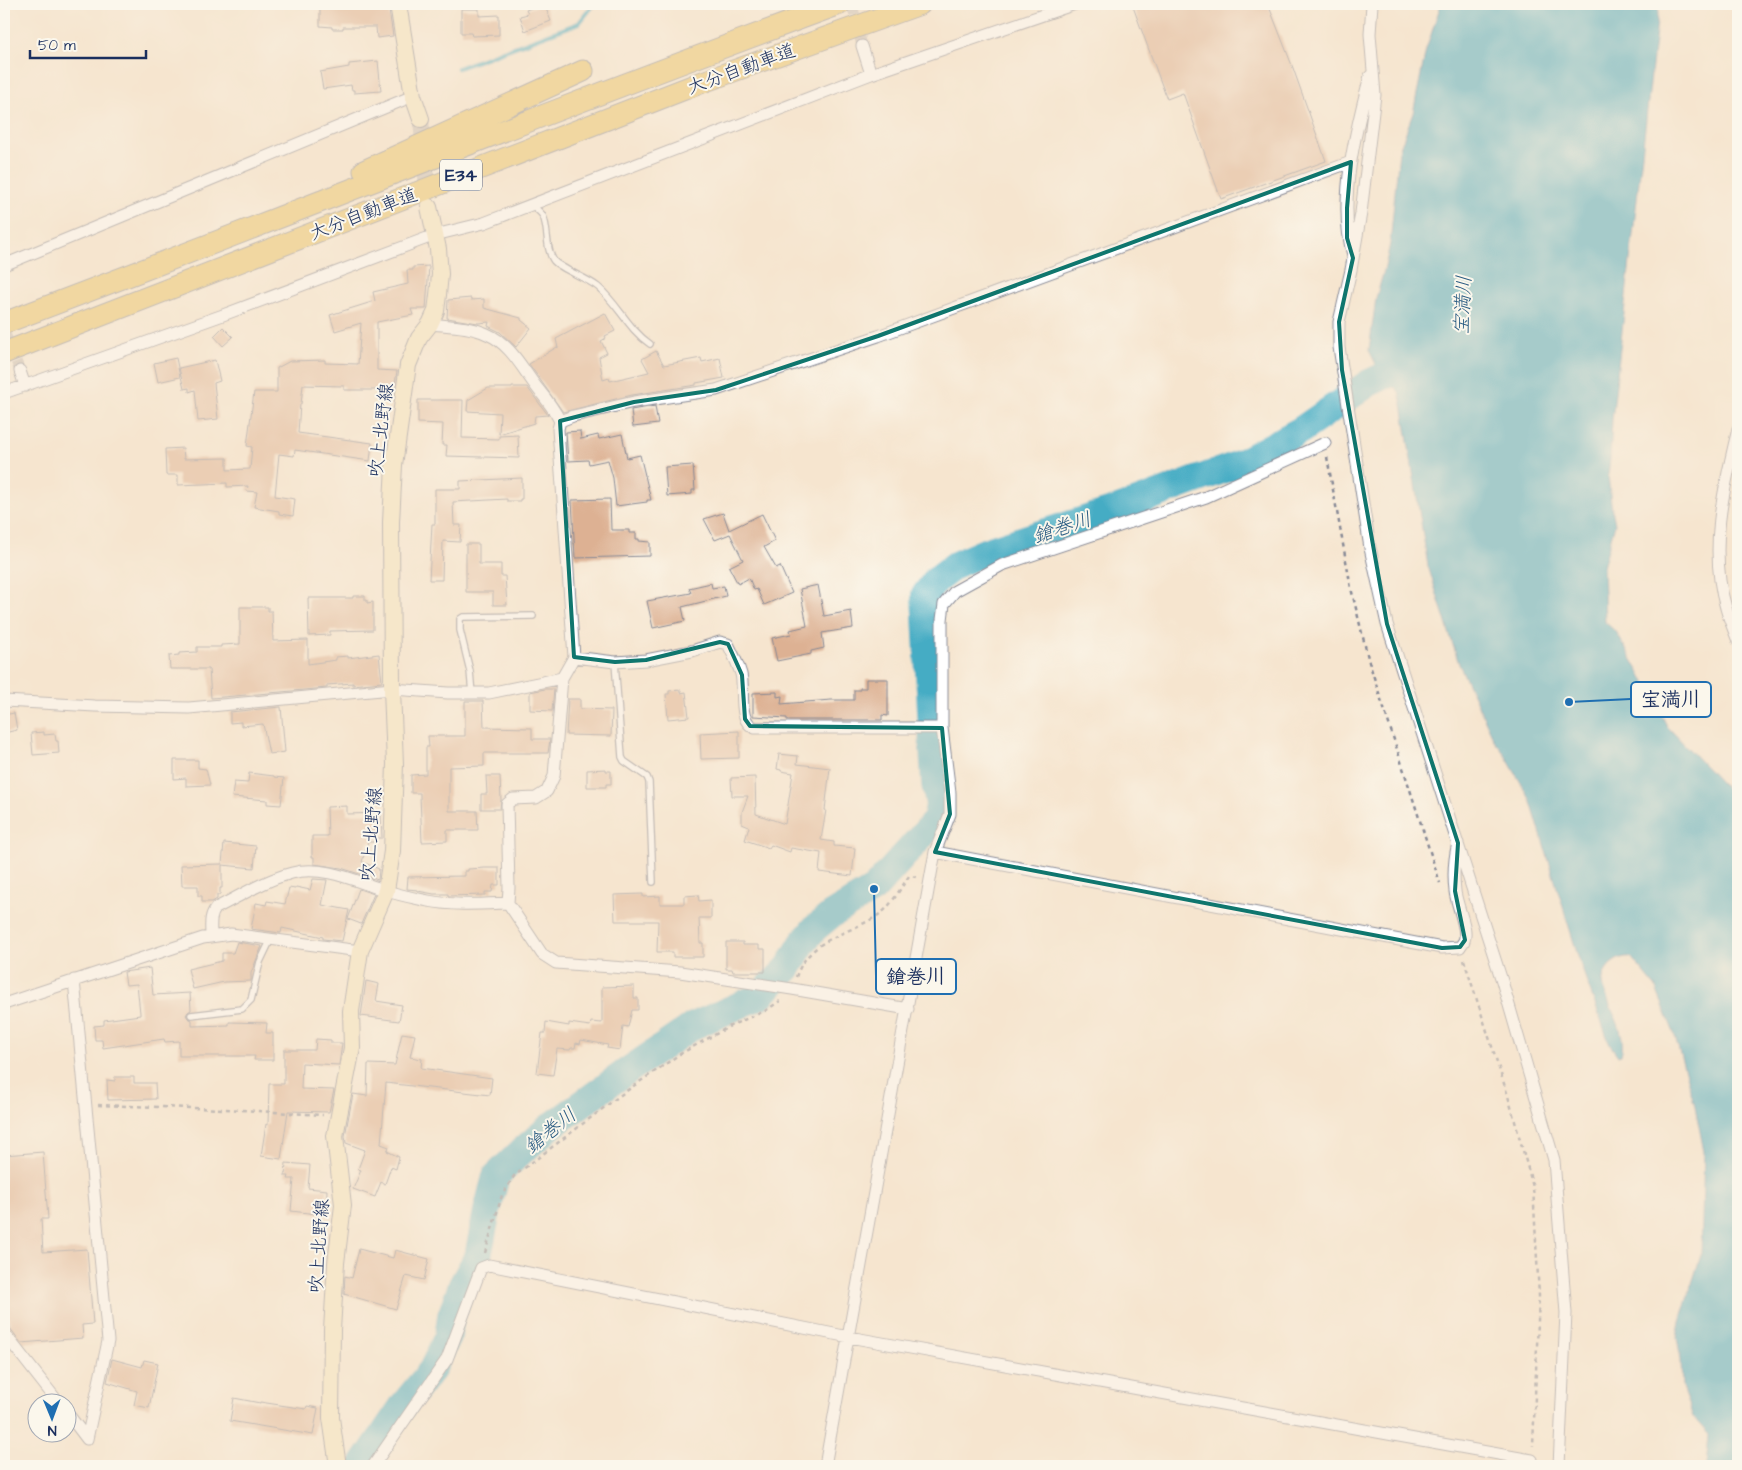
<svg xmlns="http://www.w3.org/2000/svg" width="1742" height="1470" font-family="'Architects Daughter','Klee One',sans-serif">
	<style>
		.water { fill: #44acc4; stroke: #306e91 }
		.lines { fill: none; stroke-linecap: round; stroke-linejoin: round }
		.stream { stroke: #44acc4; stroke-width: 4.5 }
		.river { stroke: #44acc4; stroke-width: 28 }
		.building { fill: #ddb193 }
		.street-tunnel { stroke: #cac1b8; stroke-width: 11; stroke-dasharray: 11 5.5; stroke-linecap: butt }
		.secondary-tunnel { stroke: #cac1b8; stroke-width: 16; stroke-dasharray: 16 8; stroke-linecap: butt }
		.lane-casing { stroke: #888a96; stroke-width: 8 }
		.street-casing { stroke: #888a96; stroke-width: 13 }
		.secondary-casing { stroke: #888a96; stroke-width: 18 }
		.highway-casing { stroke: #888a96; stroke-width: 23 }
		.path { stroke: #888a96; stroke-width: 2.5; stroke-dasharray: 4 4; stroke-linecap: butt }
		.lane { stroke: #fff; stroke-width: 5.5 }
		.street { stroke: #fff; stroke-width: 11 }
		.secondary { stroke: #f7e8c3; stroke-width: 16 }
		.highway { stroke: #eac669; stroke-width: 21 }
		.marked { fill: none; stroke: #0f766e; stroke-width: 4; stroke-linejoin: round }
		.labels { text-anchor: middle; stroke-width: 4; stroke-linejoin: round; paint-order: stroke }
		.shield { fill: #fbf7ec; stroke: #5e6b89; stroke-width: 1 }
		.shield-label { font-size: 18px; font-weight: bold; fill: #1b2f5e }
		.street-label { font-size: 19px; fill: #1b2f5e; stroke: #fbf7ec }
		.water-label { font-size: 20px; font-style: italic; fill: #295b82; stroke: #fbf7ec }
		.leader { fill: none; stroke: #1f6fb2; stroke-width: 2 }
		.callout-dot { fill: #1f6fb2; stroke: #fbf7ec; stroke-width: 2 }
		.callout { fill: #fbf7ec; stroke: #1f6fb2; stroke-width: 2 }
		.callout-label { font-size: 20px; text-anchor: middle; font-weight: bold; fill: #1b2f5e }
	</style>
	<rect width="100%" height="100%" fill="#fbf7ec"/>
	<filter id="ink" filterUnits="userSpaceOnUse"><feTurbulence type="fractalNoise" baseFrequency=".02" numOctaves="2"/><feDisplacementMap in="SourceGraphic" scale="10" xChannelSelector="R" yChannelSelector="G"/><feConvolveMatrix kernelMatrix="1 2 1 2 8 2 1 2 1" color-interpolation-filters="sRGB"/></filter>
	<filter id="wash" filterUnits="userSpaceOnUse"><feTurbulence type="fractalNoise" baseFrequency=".0096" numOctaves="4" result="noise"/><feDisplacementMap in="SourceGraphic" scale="20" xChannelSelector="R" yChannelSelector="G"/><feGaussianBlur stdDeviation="1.12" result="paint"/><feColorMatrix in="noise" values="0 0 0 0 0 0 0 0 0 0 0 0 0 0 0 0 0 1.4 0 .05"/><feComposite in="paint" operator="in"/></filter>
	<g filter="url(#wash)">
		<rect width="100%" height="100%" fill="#f6e5cf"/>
		<path class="water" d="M1441 4H1659L1612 420 1610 459 1608 475 1611 503 1615 524 1603 567 1605 622 1616 632 1649 689 1667 726 1738 801V1466H1706L1709 1435 1693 1417 1682 1387 1681 1359 1677 1338 1680 1321 1701 1255 1704 1152 1695 1106 1674 1033 1655 986 1631 957C1617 955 1601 969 1603 983 1607 1008 1628 1030 1621 1055L1618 1056 1610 1045 1581 966 1530 799 1504 753 1495 742 1459 664 1428 566 1402 404 1399 392 1394 387 1388 389 1369 350 1376 298 1385 267 1390 244 1399 151 1413 113 1426 50Z"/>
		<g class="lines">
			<path class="stream" d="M458 68 579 23 594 4"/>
			<path class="river" d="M362 1466 404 1404 432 1370 448 1336 451 1316 462 1285 478 1256 487 1211 496 1176 522 1151 550 1127 623 1074 693 1026 760 996 788 968 802 944 814 929 831 915 874 889 936 820 939 805 935 784 932 729 925 595 936 580 957 564 987 551 1118 509 1239 464 1301 430 1369 383 1416 361"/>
		</g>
		<g id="blocks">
			<path class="building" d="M320 4 357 5V8L388 4 393 36 377 38 376 27H343V29H332V27L320 26Z
				M542 4H544L551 21 525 31 520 16 528 14 526 10Z
				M1132 4H1268L1293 68 1326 161 1221 199 1183 93 1167 99Z
				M461 9H479V16L499 15V35L472 36 471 33H461Z
				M378 61 381 91 354 93V90H352L351 85 323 89 320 72 349 67V64Z
				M429 266 426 309H411L413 315 377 322V370L397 371 394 390H344V386L303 385 301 404H300L298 433 372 443 370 461 295 450 294 456 279 454 275 496 295 499 293 516 279 514V511L254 507 257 492 247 491 248 486 227 487V483L178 485V475H166L165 449 183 448 184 459 227 458V470L250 469 252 447 247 446 254 392H277V368L290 361 325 360V363L358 364 361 323 335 331 330 315 375 301 373 292 408 284 407 270H413V267Z
				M471 298V300L484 299V308L521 318V320L531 328 516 347 500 332 488 326 489 322 478 323 447 318 448 300Z
				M605 313 615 331 605 336 606 338 601 341 607 353 599 357 603 380 609 378 610 381 649 372 642 359 656 351 664 365 701 358 702 362 720 358 724 378 696 383V385L632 395 563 412 529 364 557 347 558 348 556 339Z
				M223 327 233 337 223 346 214 336Z
				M176 358 180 377 158 382 154 363Z
				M215 360 220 381 214 383 218 419 198 421 195 390 189 392V388L184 389 179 368Z
				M512 387H527L548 415 535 416 534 423 499 434 500 413 467 411 468 400 488 388H512Z
				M418 400H463L462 438 499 439V436L518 435 519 458 446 456 447 445H442L443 424 418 423Z
				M655 406 658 424 633 427 631 410Z
				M580 431 581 439 598 435 599 439 622 434 627 458 640 455 651 500H647V502L616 506 613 478 608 460 589 464 588 460 568 461 566 432Z
				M693 465 695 490H692V494L667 496 665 467Z
				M522 478V499H520V501H507V499L453 502 454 525H461L460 542 443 541 442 580H429L432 524H435V489H460V481Z
				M610 499 611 530H629V533H636V539H639V541L650 542V556L575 558 572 500Z
				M723 513 729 530 762 514 775 541 764 547 776 568 780 566 792 593 764 605 757 589 754 590 749 578 738 584 729 567 743 560 730 534 715 540 704 519Z
				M466 544H479V564H501V576H505L507 605H493V592H466Z
				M711 583 712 588 724 586 726 596 682 607 685 621 653 628 647 601 691 593 689 588Z
				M818 585 824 616 851 611 853 628 822 633 824 648 811 651V654L777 661 772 638 791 634 790 630 807 626 800 589Z
				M353 596H365V600H367V603L373 602V630L330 631V635L309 636 308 598H353Z
				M240 607H268V611H272L273 641 308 640V664L336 660V657L348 656V658L379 654 382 682 353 685V683L327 685V688L211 698 209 669H170L169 656 179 655V653L197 652V647H221V645L240 644Z
				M866 679H888V716L882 715V720H787V718L753 716V693L777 692V697L782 696 781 704 831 700H854V690H860V688H866Z
				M545 689H554L552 711 530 710V692Z
				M681 690V693L686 692 689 717 668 719 666 694H669V691Z
				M568 699H580V709L612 710 611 736 566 735Z
				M465 701H483L484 727 532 728V739H550L548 753H484V766L449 767V811H477L478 830H447V841L422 842 420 796V793H411V775L426 774V747H429L428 736H465Z
				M281 707 285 752 269 754 263 724 241 726V722L230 723V712Z
				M14 713 17 730 4 733V715Z
				M739 731V758L701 759 700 733Z
				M44 732V735L55 734 56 741H58L59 753 33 755 31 733Z
				M779 754 798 756 797 764 830 768 825 810H826L821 840 834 842V846L855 848 852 876 819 872 821 853 791 848 790 852 771 845 769 848 745 840 749 827 742 824V812L748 796H732L731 778 755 777 756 814 785 824 793 773 781 771V770L777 769Z
				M174 760H198V768L206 769 210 785 186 786V778L174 779Z
				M606 769V771H611V784H606V787H587V770Z
				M249 773 274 776V777L284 778 281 805 267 804V800L232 797 234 782 248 783Z
				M486 776H500L501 800 500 809H481V794H487Z
				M347 806V814L381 813 382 838H375V842H368L362 862 379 869 378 880 341 868 314 864V857H312V836H328L327 807Z
				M224 843 256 846 254 868 222 865V888H220V895H217V899L212 902H202V896H198V886H182L181 865 222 864Z
				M485 868H499V885H493L492 892H485V895L448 896V894H434L418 891V890L407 889 408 877 465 876V871H468V869Z
				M313 879 327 880 322 905 349 910 342 941 323 939V937L282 928 281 933 251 929 256 903 266 905 267 901 285 904 289 888 295 889 296 887 310 890Z
				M359 889 374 894 361 924 348 919Z
				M643 894V897L660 896V904H684V896L698 895 699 901 711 900V918H699L700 943H703V957H673V952H657L658 921H615L614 895Z
				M237 942 262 946 251 973V981L224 982 193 989 188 969 222 961V953H233Z
				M726 942H743V945H759V949H765V972H733L732 969H726Z
				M150 968 153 995 190 993 191 1010 188 1012 186 1015 188 1018 192 1020V1026L229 1025V1022L267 1023 266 1033H273V1060H254L255 1056H179V1041L165 1042 164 1039 103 1048 102 1040H95L94 1026 104 1025V1020L140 1015V1013L137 984 126 985 124 972Z
				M366 981 379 984 376 1001 402 1005 399 1021 361 1016Z
				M634 986V998H638V1010H632L628 1027 623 1026 620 1050 607 1048 608 1045 581 1040 580 1044 576 1043 575 1048H571L570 1050 557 1049 553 1075 537 1073 542 1033H545L546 1022 569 1026V1023L590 1026 591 1022 602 1023V987Z
				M402 1033 415 1035 410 1057 422 1059 421 1068 492 1078 490 1095 386 1083 381 1144 389 1147 387 1151 399 1157 396 1169 391 1167 385 1184 381 1182 375 1197 353 1189 361 1170 358 1169 365 1150 346 1143 345 1136 353 1094 367 1096 368 1064 395 1065Z
				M316 1039 331 1040V1043H342L339 1065 302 1063 301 1089 334 1090 329 1112 288 1111 281 1159 261 1156 266 1124 268 1125 269 1084H284V1050H315Z
				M115 1077H134V1083H155L156 1099 108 1100 107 1080 115 1081Z
				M43 1152 48 1219H41L43 1252 87 1249 93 1324 82 1325 83 1338 21 1343 10 1328 8 1309 4 1310V1155Z
				M286 1163 310 1165 308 1188 327 1190 326 1215 291 1211 294 1179H288L289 1176H285Z
				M359 1249 393 1258 395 1250 429 1259 424 1280 406 1276 396 1309 344 1294 345 1276 352 1278Z
				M112 1359 142 1367 144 1360 158 1363 149 1408 134 1405 137 1391 107 1382Z
				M234 1398 260 1403V1402L306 1409 307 1406 318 1408 313 1435 230 1421Z"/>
		</g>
	</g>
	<g filter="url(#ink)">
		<use href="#blocks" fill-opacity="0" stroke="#888a96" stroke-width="1"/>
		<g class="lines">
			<path class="street-tunnel" d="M852 4 862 46
				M4 331 20 371"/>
			<path class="secondary-tunnel" d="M421 119 428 199"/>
			<defs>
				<path id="lane" d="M532 205C535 208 541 212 543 216 549 229 545 249 554 261 561 269 587 278 598 287 618 304 628 329 650 344
					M615 662 622 757 624 761 647 777 649 782 653 882
					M472 694 470 671 460 630V619L463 617 533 616
					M191 1015 242 1009 251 1000 260 962 271 939"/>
				<path id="street" d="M1372 4 1370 34 1375 95 1361 213 1351 270 1339 322V347L1370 548 1387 624 1502 981 1554 1160 1566 1313 1559 1466
					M862 46 871 74
					M1353 255C1337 202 1356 129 1370 76
					M4 265 413 96
					M430 324C448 326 470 326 487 334 511 344 523 370 538 389 547 400 554 409 560 421
					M20 371 25 386
					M4 393 223 315 435 235 484 223 871 74 1075 4
					M1738 429C1724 487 1708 549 1726 608 1729 619 1734 630 1738 641
					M574 657 615 662 646 660 692 651 720 642 728 644C733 654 738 664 741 674 745 690 737 722 755 728H942
					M4 701 95 706 189 708 392 689 448 693H489L562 678 574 657 558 429 560 421 573 416 634 402 716 390 878 336 1351 162
					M935 852 1442 948 1460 947C1461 945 1463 943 1464 941 1469 930 1456 904 1455 891 1453 874 1454 859 1458 843
					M508 903 509 888 507 804 513 799 536 798 547 791 554 776 562 678
					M211 937C211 926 209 916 216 908 240 896 265 880 292 873 323 865 355 881 384 890 398 895 414 898 428 901 454 906 482 904 508 903L542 954 556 963 680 972 792 989 908 1009
					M74 980 108 1341 87 1439
					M4 1004 203 938 231 934 360 951
					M4 1333 58 1402
					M68 1414 87 1439
					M373 1466 447 1359 481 1268 489 1265 849 1337 1532 1460
					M825 1466 935 852 950 814V793L942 728V620L944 604 955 591 1002 565 1206 497 1325 443"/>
				<path id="secondary" d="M398 4 413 96 421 119
					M338 1466 331 1418 332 1330 336 1263 343 1205 335 1136 352 1048 351 1011 360 951 386 891 392 851 395 764 392 689 391 522 394 465 408 365 419 338 430 324 436 311 438 295 440 274 438 249 429 207"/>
				<path id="highway" d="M364 171 583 71
					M4 323C283 218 560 106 840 4
					M4 353 700 83 920 4"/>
			</defs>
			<use href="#lane" class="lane-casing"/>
			<use href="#street" class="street-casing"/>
			<use href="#secondary" class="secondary-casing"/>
			<use href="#highway" class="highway-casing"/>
			<path class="path" d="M1327 457 1351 588 1369 662 1440 883
				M1464 960 1508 1096 1533 1187 1539 1296 1533 1446
				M796 977C810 936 851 935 881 913 891 906 902 886 909 876L917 877
				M98 1105 225 1109 323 1115
				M485 1253 502 1195 514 1176 622 1094 680 1054 732 1025 765 1011 780 1001"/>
			<use href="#lane" class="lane"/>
			<use href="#street" class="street"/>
			<use href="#secondary" class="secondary"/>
			<use href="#highway" class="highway"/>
		</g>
	</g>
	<path d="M0 0H1742V1470H0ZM1351 162 1347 208V238L1353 258 1339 322 1342 370 1387 624 1458 843 1455 891 1465 940 1460 947 1442 948 935 852 950 814 942 728 750 726 745 719 742 675 728 644 720 642 646 660 615 662 574 657 560 421 634 402 716 390 878 336Z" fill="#f6e5cf" fill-opacity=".55" fill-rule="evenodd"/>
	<path class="marked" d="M1351 162 1347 208V238L1353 258 1339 322 1342 370 1387 624 1458 843 1455 891 1465 940 1460 947 1442 948 935 852 950 814 942 728 750 726 745 719 742 675 728 644 720 642 646 660 615 662 574 657 560 421 634 402 716 390 878 336Z"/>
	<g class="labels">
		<rect class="shield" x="440" y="159.5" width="42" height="31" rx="4"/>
		<g class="shield-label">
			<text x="461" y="181">E34</text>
		</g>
		<g class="street-label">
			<text transform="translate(741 68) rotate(-20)" y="7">大分自動車道</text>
			<text transform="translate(363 213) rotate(-21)" y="7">大分自動車道</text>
			<text transform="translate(380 430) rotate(-83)" y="7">吹上北野線</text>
			<text transform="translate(370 834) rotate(-85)" y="7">吹上北野線</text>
			<text transform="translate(318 1246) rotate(-86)" y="7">吹上北野線</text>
		</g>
		<g class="water-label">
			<text transform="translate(1462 305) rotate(-87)" y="7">宝満川</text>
			<text transform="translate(1062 527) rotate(-18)" y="7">鎗巻川</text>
			<text transform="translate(550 1130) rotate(-39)" y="7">鎗巻川</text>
		</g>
	</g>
	<path class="leader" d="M1569 702L1631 699M874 889L876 976"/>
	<g class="callout-dot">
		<circle cx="1569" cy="702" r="5"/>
		<circle cx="874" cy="889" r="5"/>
	</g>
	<g class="callout">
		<rect x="1631" y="682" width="80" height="35" rx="5"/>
		<rect x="876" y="959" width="80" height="35" rx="5"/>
	</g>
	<g class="callout-label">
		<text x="1671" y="706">宝満川</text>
		<text x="916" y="983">鎗巻川</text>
	</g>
	<rect width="1742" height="1470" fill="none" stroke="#fbf7ec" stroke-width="20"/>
	<g transform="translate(52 1418) rotate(179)"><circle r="24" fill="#fbf7ec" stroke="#a1a7b3"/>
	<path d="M0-4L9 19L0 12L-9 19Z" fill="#1f6fb2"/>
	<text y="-8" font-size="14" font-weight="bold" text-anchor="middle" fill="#1b2f5e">N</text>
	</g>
	<path d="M30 50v8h116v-8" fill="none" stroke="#1b2f5e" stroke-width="2.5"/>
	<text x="38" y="50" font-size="15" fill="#1b2f5e" stroke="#fbf7ec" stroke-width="4" paint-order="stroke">50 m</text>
</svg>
